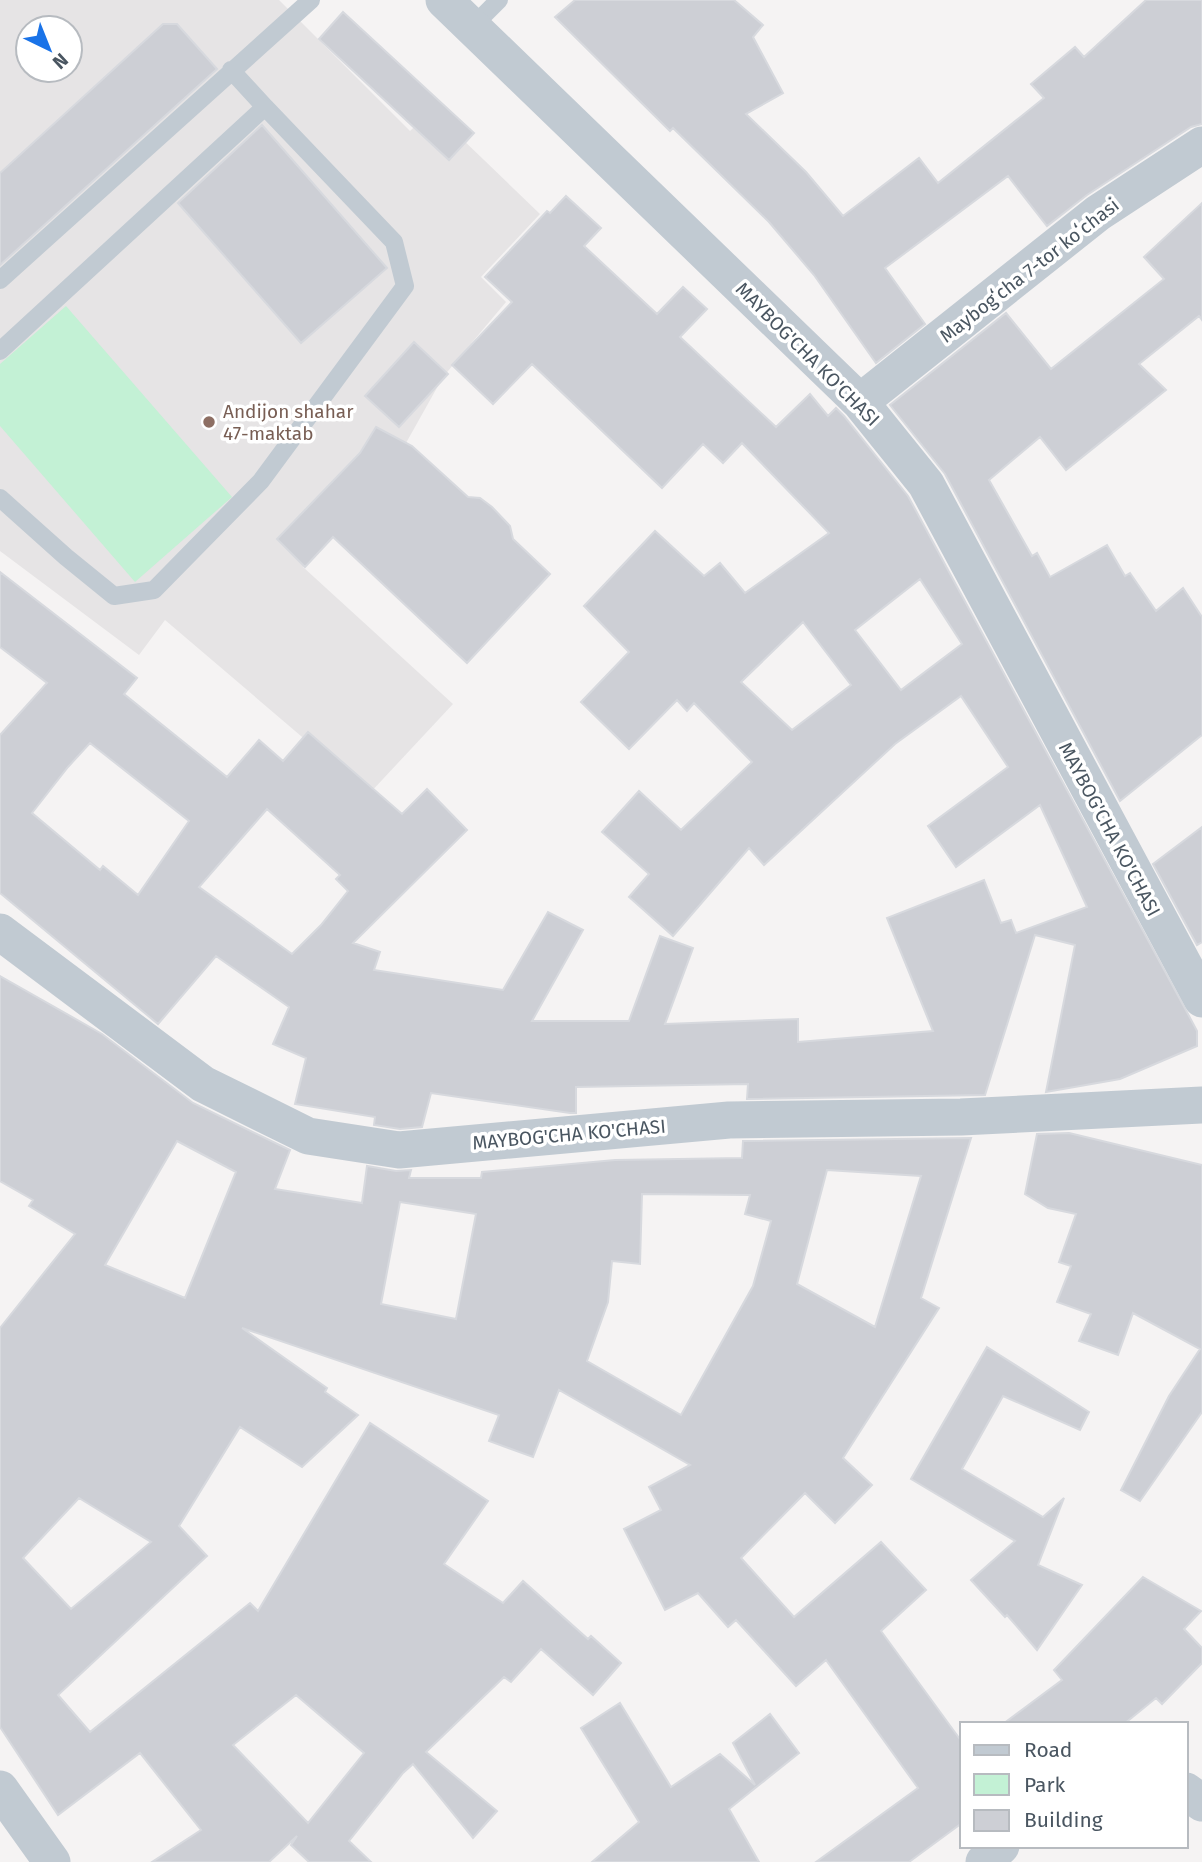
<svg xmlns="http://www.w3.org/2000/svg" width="1202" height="1862" font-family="'Fira Sans',sans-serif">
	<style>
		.education { fill: #e6e4e5; fill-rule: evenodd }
		.green { fill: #c3f1d5 }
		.building { fill: #cdcfd5; stroke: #d7d9de; stroke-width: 2; fill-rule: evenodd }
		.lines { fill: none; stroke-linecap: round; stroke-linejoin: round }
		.service { stroke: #c1cad2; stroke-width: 18 }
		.minor { stroke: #c1cad2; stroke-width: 37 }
		.education-dot { fill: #8d6e63; stroke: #fff; stroke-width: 2.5 }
		.labels { text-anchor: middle; stroke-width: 7; stroke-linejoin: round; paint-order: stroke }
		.street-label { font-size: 19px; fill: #4a5661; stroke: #fff }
		.education-label { font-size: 19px; fill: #785e54; stroke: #fff; text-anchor: start }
	</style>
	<rect width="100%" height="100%" fill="#f5f3f3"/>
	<path class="education" d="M0 0H279L410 131 432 110 540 214 481 277 506 302 443 377 392 468 303 567 453 704 369 794 165 620 139 655 0 551ZM28 28H70V70H28Z"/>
	<path class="green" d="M66 306 232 497 135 582 0 426V364Z"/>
	<path class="building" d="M575 0H734L763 25 753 37 783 93 746 114 806 172 843 216 919 158 938 183 1044 98 1031 84 1050 68 1075 47 1084 57 1146 0H1202V124L1191 127 1087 195 1047 226 1008 176 885 268 925 324 876 363 814 275 769 222 673 128 670 131 555 17Z
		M343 12 474 133 449 160 319 39Z
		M163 24H177L217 69 0 265V173Z
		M262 125 387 268 301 343 178 203Z
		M566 196 601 228 584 246 657 314 683 287 707 309 680 337 776 427 810 394 828 416 836 408 844 416 908 496 1188 1014 1197 1031V1046L1120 1079 1046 1092 1075 945 1035 935 985 1095 747 1099 748 1084 576 1087V1113H570L431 1093 422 1127 400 1129 374 1125 375 1117 295 1104 306 1058 273 1044 289 1007 216 956 158 1024 0 893V735L47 683 0 647V572L137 678 124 694 227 777 259 740 283 761 308 732 402 814 427 789 467 830 353 943 380 952 374 970 503 990 548 912 583 930 532 1021H629L660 936 693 948 665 1024 798 1019V1042L933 1031 887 918 984 880 1001 923 1011 920 1016 933 1087 907 1040 805 956 867 928 826 1008 767 961 696 895 744 764 865 749 848 673 936 629 897 649 874 602 832 639 791 681 830 752 762 694 703 687 711 677 700 629 749 581 702 629 652 584 606 655 531 704 576 720 563 745 593 829 533 742 443 723 463 703 444 662 488 532 364 493 404 452 365 512 302 485 277 547 211 550 213ZM920 579 962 644 901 690 855 630ZM803 622 851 685 792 730 741 682ZM90 743 189 821 138 895 103 866 100 870 32 813 68 767ZM267 809 340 875 336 879 348 891 321 925 292 954 199 887Z
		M1202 203V320L1199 316 1139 364 1166 390 1066 470 1040 437 989 480 1032 556 1037 553 1050 577 1107 545 1125 576 1130 573 1156 611 1183 588 1202 617V735L1120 801 945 474 890 405 1006 313 1051 369 1164 279 1144 257Z
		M414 342 448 374 399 427 365 396Z
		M376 427 412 446 468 497 480 498 492 507 510 526 513 539 550 574 467 663 333 537 305 567 277 539 360 453Z
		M1202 827V942L1197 945 1153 864Z
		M0 976 102 1034 193 1103 290 1150 275 1189 362 1203 367 1166 396 1171 411 1170 409 1178H481L482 1172 615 1160 742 1158 743 1141 971 1138 921 1298 939 1308 843 1458 872 1485 835 1523 805 1493 741 1558 794 1617 881 1542 926 1590 881 1631 962 1742V1823L909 1862H816L918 1788 826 1660 796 1686 736 1620 728 1627 698 1593 665 1610 624 1529 661 1510 649 1487 690 1465 559 1390 533 1457 489 1441 499 1415 242 1328 327 1388 325 1392 358 1415 302 1467 240 1427 179 1526 207 1556 58 1695 90 1732 250 1603 258 1611 370 1423 488 1501 444 1564 503 1603 523 1581 588 1639 591 1636 621 1663 593 1695 541 1649 511 1682 504 1677 426 1752 497 1811 473 1838 413 1764 403 1773 349 1841 371 1862H309L291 1845 297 1836 269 1862H152L201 1830 140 1753 58 1815 0 1727V1328L75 1234 29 1206 33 1200 0 1181ZM177 1141 236 1172 185 1298 105 1265ZM827 1170 921 1176 875 1327 797 1284ZM642 1194 750 1195 745 1214 771 1221 753 1286 681 1415 587 1361 608 1302 612 1261 640 1264ZM400 1202 476 1214 456 1319 381 1304ZM79 1498 151 1542 71 1609 23 1558ZM296 1695 364 1753 308 1823 233 1745Z
		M1069 1133 1202 1165V1412L1140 1501 1121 1490 1169 1396 1200 1349 1133 1313 1118 1355 1079 1341 1091 1314 1057 1302 1071 1266 1059 1262 1076 1214 1048 1208 1025 1194 1037 1134Z
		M987 1347 1089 1412 1080 1430 1003 1396 962 1469 1043 1517 1064 1498 1038 1565 1082 1585 1037 1650 1007 1615 1005 1617 971 1580 1015 1541 911 1479Z
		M1143 1577 1201 1611 1184 1629 1202 1648V1663L1162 1704 1156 1698 1124 1724H1003L1062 1680 1054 1670Z
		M620 1703 671 1787 720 1754 755 1785 733 1743 770 1714 799 1753 729 1809 759 1862H592L639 1822 581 1728Z"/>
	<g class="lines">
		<path class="service" d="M472 27 499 0
			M231 70 265 107
			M0 280 311 0
			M0 351 265 107 394 242 405 286 261 481 154 590 114 596 66 557 0 498"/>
		<path class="minor" d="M444 0 860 402 926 484 1202 999
			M860 402 1098 213 1202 145
			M0 932 203 1084 308 1136 399 1150 729 1120 961 1117 1202 1105
			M0 1789 52 1862
			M1186 1791 1202 1803
			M984 1862 1001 1846"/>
	</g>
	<circle class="education-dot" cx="209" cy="422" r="7"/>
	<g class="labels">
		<g class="street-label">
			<text transform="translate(1029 270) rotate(-38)" y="7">Maybogʻcha 7-tor koʻchasi</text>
			<text transform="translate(808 354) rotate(45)" y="7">MAYBOG'CHA KO'CHASI</text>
			<text transform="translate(1110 829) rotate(62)" y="7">MAYBOG'CHA KO'CHASI</text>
			<text transform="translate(569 1134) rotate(-5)" y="7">MAYBOG'CHA KO'CHASI</text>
		</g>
		<g class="education-label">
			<text x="223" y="418">Andijon shahar<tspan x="223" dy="22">47-maktab</tspan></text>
		</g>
	</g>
	<rect x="960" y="1722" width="228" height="126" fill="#ffffff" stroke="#b7bbc0" stroke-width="2"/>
	<rect x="974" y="1745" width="35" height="10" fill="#c1cad2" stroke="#b7bbc0" stroke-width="2"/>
	<text x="1024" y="1757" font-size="21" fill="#4a5661">Road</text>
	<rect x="974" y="1774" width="35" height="21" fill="#c3f1d5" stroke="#b7bbc0" stroke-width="2"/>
	<text x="1024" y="1792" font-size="21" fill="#4a5661">Park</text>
	<rect x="974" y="1810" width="35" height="21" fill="#cdcfd5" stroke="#b7bbc0" stroke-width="2"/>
	<text x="1024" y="1827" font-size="21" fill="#4a5661">Building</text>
	<g transform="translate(49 49) rotate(137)"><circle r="33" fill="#ffffff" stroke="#b7bbc0" stroke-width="2"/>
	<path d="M0-5L12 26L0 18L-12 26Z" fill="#1a73e8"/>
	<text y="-10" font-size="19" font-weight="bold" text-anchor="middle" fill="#4a5661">N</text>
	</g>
</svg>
